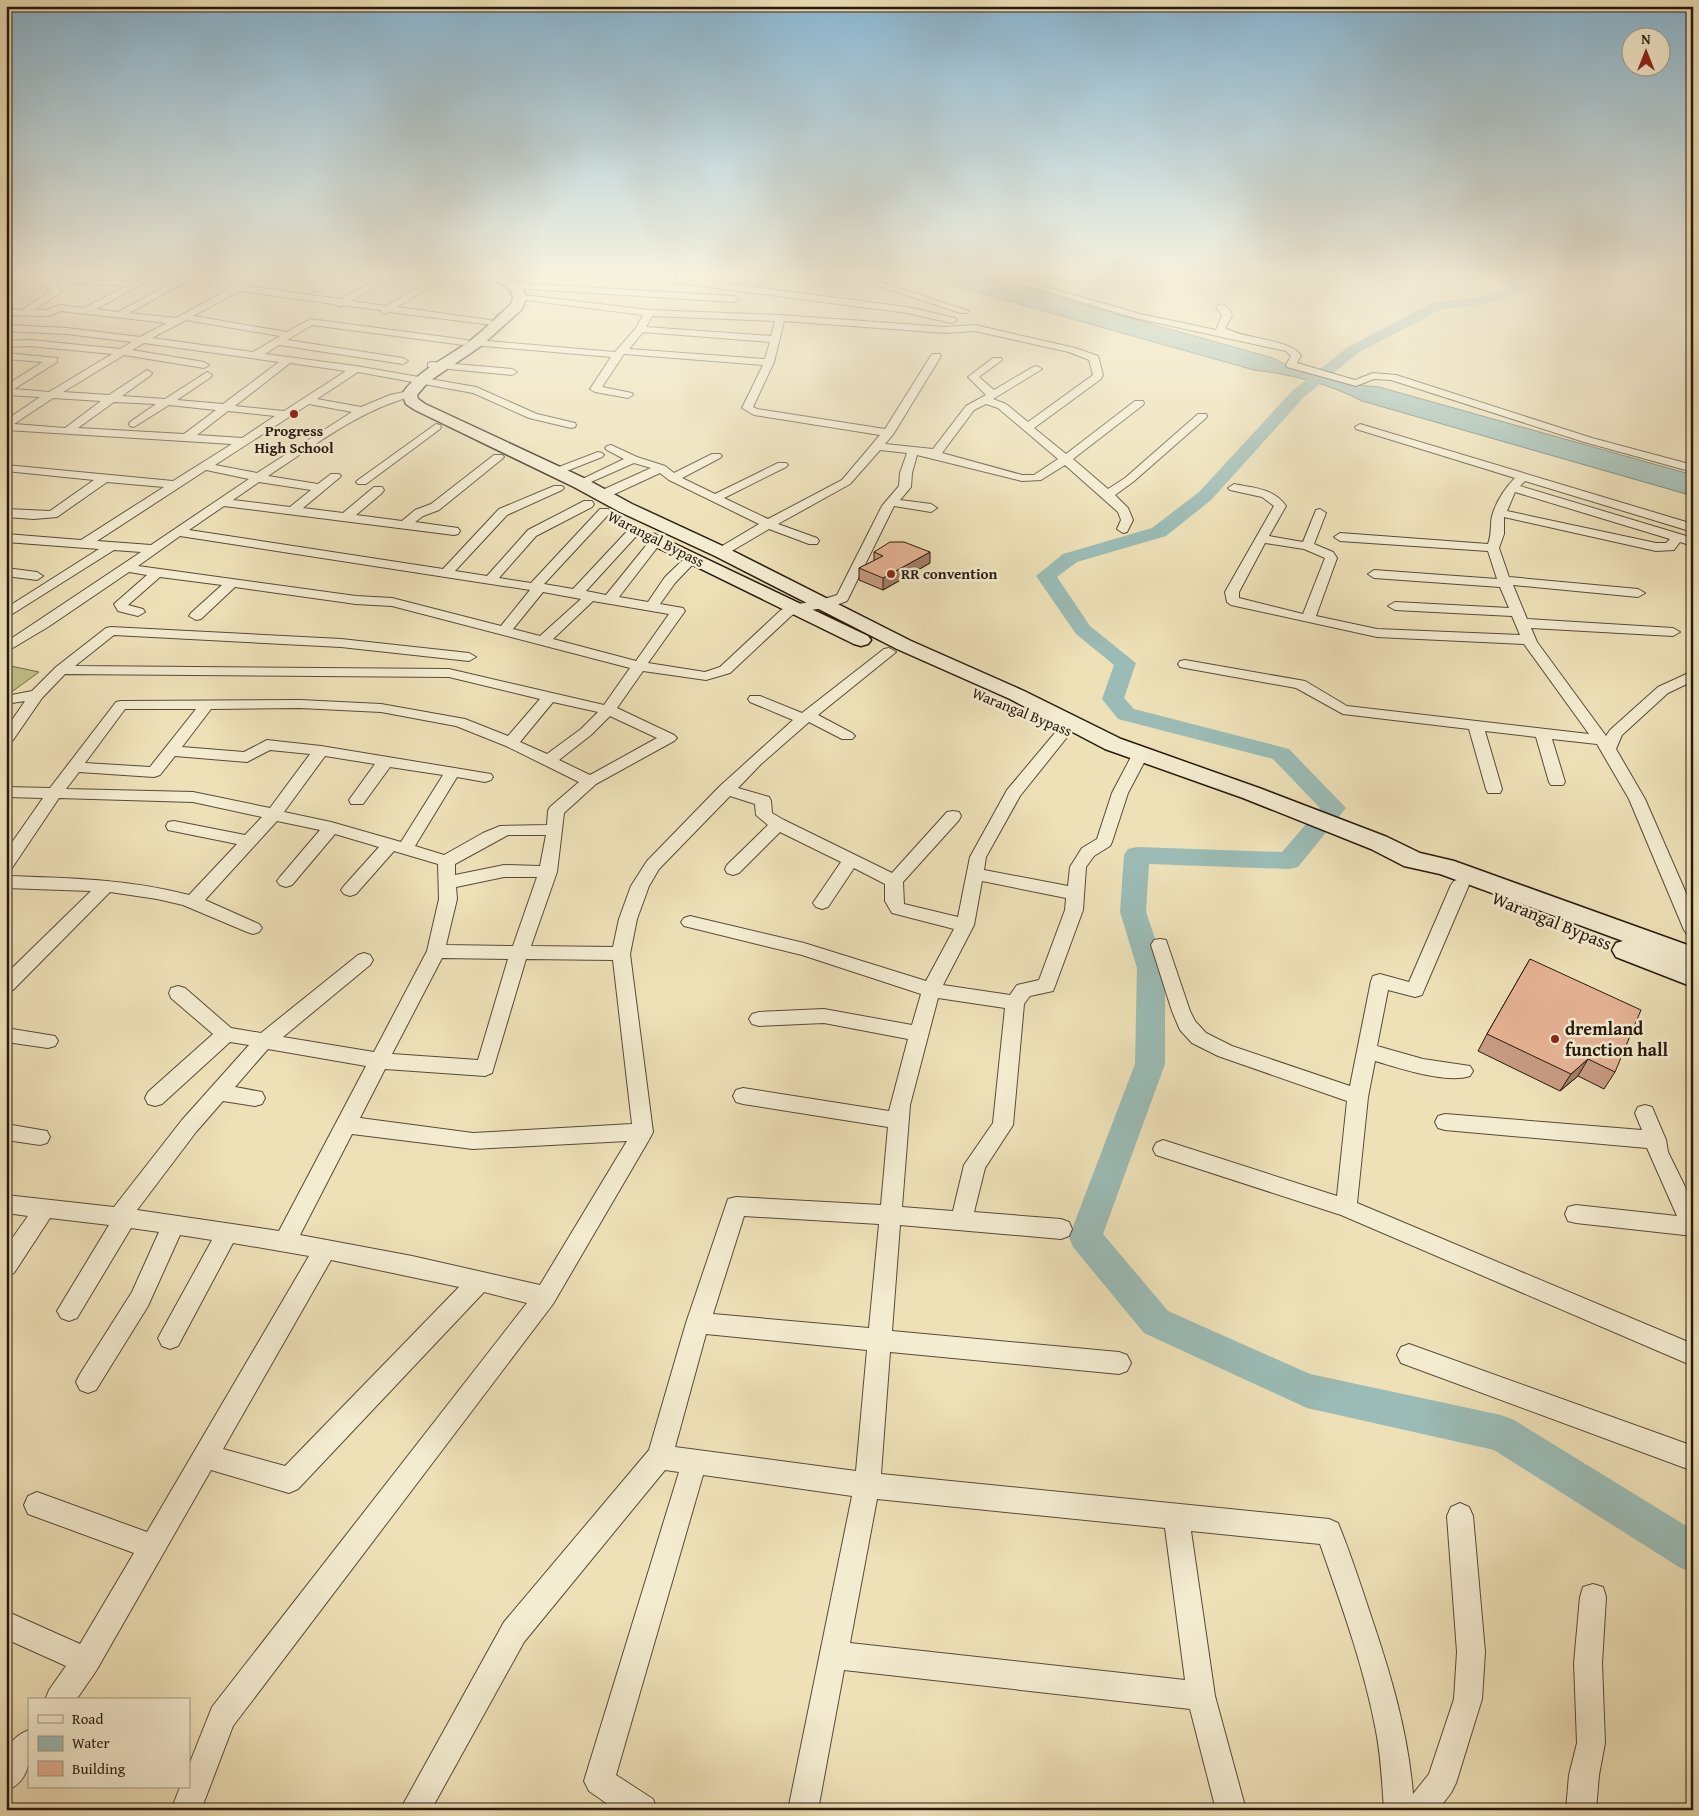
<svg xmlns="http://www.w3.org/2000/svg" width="1699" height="1816" font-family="'Gentium Book Plus',serif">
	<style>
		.green { fill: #c1c089; stroke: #746c4c }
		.water { fill: #9bbcb6; stroke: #6d7a73 }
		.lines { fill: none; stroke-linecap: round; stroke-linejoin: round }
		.river { fill: #9bbcb6; fill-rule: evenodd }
		.minor-casing { stroke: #594a39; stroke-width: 2 }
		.secondary-casing { stroke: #27180f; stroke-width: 3 }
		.minor { fill: #f4ecd1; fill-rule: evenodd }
		.secondary { fill: #f4ecd1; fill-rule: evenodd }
		.wall { fill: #c79b81; stroke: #27180f }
		.shaded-wall { fill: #a27e69; stroke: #27180f }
		.building { fill: #e7b496; stroke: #27180f }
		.poi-dot { fill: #8f2418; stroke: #f4ecd1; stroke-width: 2 }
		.labels { text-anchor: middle; stroke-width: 5; stroke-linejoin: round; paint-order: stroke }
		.far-poi-label { font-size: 15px; font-weight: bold; fill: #27180f; stroke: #f4ecd1 }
		.far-street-label { font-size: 15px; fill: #27180f; stroke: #f4ecd1 }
		.street-label { font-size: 18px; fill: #27180f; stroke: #f4ecd1 }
		.poi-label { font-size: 18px; font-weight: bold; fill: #27180f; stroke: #f4ecd1; text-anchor: start }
	</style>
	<rect width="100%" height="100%" fill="#eee1b8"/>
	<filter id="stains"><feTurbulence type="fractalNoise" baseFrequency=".004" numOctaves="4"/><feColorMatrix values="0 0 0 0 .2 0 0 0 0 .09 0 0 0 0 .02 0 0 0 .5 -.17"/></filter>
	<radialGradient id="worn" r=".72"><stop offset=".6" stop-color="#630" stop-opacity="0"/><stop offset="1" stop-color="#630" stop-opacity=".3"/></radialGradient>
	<path class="green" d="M6 665 39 672 6 696Z"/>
	<path class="water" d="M912 274H972L1273 358C1301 375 1346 385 1379 387L1693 475V496L1362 401C1330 384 1290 374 1254 370Z"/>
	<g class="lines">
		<path class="river" d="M1508 274H1522L1523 289 1521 292 1483 305 1442 309 1358 353 1304 397 1211 500 1166 536 1077 562 1057 577 1090 626 1136 663 1124 698 1134 709 1289 749 1346 808 1298 867 1289 869 1149 864 1146 912 1165 968V1064L1103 1234 1168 1311 1310 1374 1501 1415 1514 1420 1693 1530V1573L1679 1567 1494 1450 1307 1408 1144 1333 1073 1247 1069 1237 1135 1064 1137 968 1120 912 1124 855 1128 849 1137 847 1282 852 1320 808 1273 759 1118 719 1102 699 1114 665 1076 634 1036 576 1063 554 1152 528 1199 492 1292 391 1348 347 1434 302 1481 297 1509 287Z"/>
		<defs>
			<path id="minor" d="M18 274H36L60 289V293L34 310H47L60 305 84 308 127 286 74 283 71 282V278L136 281 150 274H161L96 309 118 312 189 274H200L129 313 176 318 256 274H267L247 286 341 299 387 274H398L351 301 386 306 442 274H453L397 307 490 320 495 323 493 325 389 312 384 314 380 310 343 305 339 307 334 304 239 291 193 316 287 332 310 319 467 340 469 342 464 345 312 325 287 340 403 358 408 361 403 364 279 345 265 354 356 366 476 387 537 414 575 423 576 425 575 427 571 428 529 418 473 393 358 372 317 399 361 407 390 395 409 391 414 394 413 396C359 410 314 446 268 476L318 484 331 474H339L341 476 339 478 303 508 343 513 374 487H382L384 490 382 493 356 515 402 521 415 510 431 504 494 455H502L504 457 502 459 439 510 423 516 415 522 458 528 460 531 458 534 454 535 224 506 189 530 443 569 499 509 554 486H562L564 488 562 490 507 515 455 571 487 576 528 530 584 501H592L594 504 592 507 536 536 499 578 531 583 600 509H608L610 512 608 515 544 584 573 589 631 527H639L641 530 639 533 586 591 606 595 653 537 657 536 663 540 619 597 648 602 665 577 688 555H696L698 558 696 561 675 583 660 604 683 608 685 611 648 663 705 672 720 667 781 610C798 602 819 602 837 595L882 506 899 486 900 473 907 453 880 450 850 484 778 524 817 538 819 541 817 544H809L769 529 725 555H717L715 552 717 549 759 524 669 480 660 473 606 498H598L596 495 598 492 651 468 634 463 584 485 580 487 574 483 624 459 607 450 605 448 607 446 611 445 637 457 665 466 674 473 712 454H720L722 456 720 458 682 478 715 494 778 463H786L788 465 786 467 724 498 768 519 842 480 880 435 754 415 742 408 763 365 624 354 602 387 632 393 633 395 628 398 595 392 590 389 611 357 473 345 471 343 476 340 615 352 636 328 643 315 519 299 516 298V294L649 310 780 315 946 327 975 325 1075 348 1098 356 1103 375 1101 379 1034 428 1066 454 1135 401H1143L1144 403 1143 405 1073 459 1108 489 1125 478 1198 414H1206L1207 416 1206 418 1133 482 1115 495 1128 508 1133 520 1127 532 1123 533 1117 529 1121 520 1118 512 1065 465 1041 480 1022 481 917 455 912 473 911 487 900 500 931 504 937 508 931 512 894 506 847 601 831 607 797 612 791 616 730 673 706 680 643 671 617 708 674 735 677 738 674 741 596 784 564 813 557 872 531 946 613 947 619 919 631 886 647 861 720 786 793 720 750 702 748 699 750 696H760L802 713 884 649 889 648 896 652 818 715 852 733 855 736 852 739H842L809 722 761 764 738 788 769 797 771 801 772 813 784 820 892 873 947 812 953 811 959 812 961 816 959 820 903 882 904 904 958 917 970 857 1007 790 1059 728H1069L1072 731 1020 796 986 857 984 870 1068 886 1070 867 1082 848 1097 839 1112 793 1132 755 1135 752H1145L1148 755 1128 793 1112 842 1110 846 1094 856 1086 867 1083 910 1055 986 1053 991 1030 996 1024 1004 1013 1125 985 1168 974 1212 1061 1219 1069 1222 1072 1229 1069 1236 1061 1239 900 1225 892 1331 1119 1352 1127 1355 1131 1363 1127 1371 1119 1374 890 1352 881 1474 1329 1519 1338 1523C1350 1552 1360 1583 1370 1613 1390 1672 1408 1731 1413 1794L1429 1774 1454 1699 1457 1652 1447 1516 1451 1507 1460 1503 1469 1507 1473 1516 1485 1652 1482 1699 1456 1783 1451 1793 1438 1810H1384C1382 1782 1381 1754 1375 1726 1363 1664 1341 1604 1320 1544L1191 1531 1215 1696 1246 1810H1216L1190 1709 844 1670 818 1810H788L852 1496 703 1475 616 1775 653 1799 657 1810H616L589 1791 584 1781 679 1472 665 1470 524 1642 431 1810H400L504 1622 649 1450 686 1323 728 1199 736 1197 881 1205 888 1127 743 1104 736 1102 733 1096 736 1090 743 1088 889 1111 908 1039 824 1023 759 1026 752 1024 749 1019 752 1014 759 1012 824 1009 912 1025 921 994 802 955 684 926 681 922 684 918 690 916 804 943 926 981 954 929 892 913 885 901V884L854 868 828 907 822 909 816 907 813 903 841 862 780 832 739 873 733 875 727 873 725 869 727 865 768 825 756 815 755 804 730 796 659 869 649 886 637 919 630 954 653 1132 650 1138 553 1304 233 1726 201 1810H171L180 1787H189V1765L212 1707 527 1303 484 1292 298 1489 289 1493 211 1470 96 1671 76 1700H45L49 1690 66 1666 6 1639V1611L80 1644 134 1553 28 1514 24 1505 28 1496 37 1492 147 1532 309 1256 233 1243 178 1346 170 1349 162 1346 158 1338 212 1240 180 1235 148 1306 96 1390 88 1393 80 1390 76 1382 80 1374 132 1292 159 1232 131 1228 77 1318 69 1321 61 1318 57 1311 109 1225 50 1218 14 1273 6 1276V1247L28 1216 6 1213V1195L114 1207 182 1120 249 1045 230 1042 162 1104 155 1106 148 1104 145 1098 148 1092 213 1034 171 998 169 993 171 988 178 986 185 988 231 1028 261 1033 358 955 364 953 370 955 373 960 370 965 283 1037 374 1052 427 951 439 899 438 864 394 851 356 894 350 896 344 894 341 890 344 886 379 847 335 834 292 885 286 887 280 885 277 881 280 877 320 830 277 821 205 900 259 924 262 928 259 932 253 934 247 932 183 905 157 899 110 892 13 990 6 992V974L91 891 6 888V876C68 878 129 879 189 895L237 844 168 830 166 826 168 822 174 821 245 835 262 817 193 802 59 798 12 868 6 870V851L43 798 6 797V787L50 788 116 702 121 701 300 700 381 704 465 719 508 736 540 699 449 677 65 674 42 698 11 743 6 745V729L25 701 6 704V696L32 691 56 667 106 628 111 627 341 639 469 653 476 657 469 661 341 647 114 635 75 666 449 669 604 705 630 668 392 606 356 604 235 587 201 619 196 620 189 616 191 613 222 585 160 577 128 605 143 609 145 612 138 616 118 611 114 604 147 575 129 572 48 627 6 652V642L141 552 114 550 6 618V608L99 549 6 542V534L81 540 164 487 107 482 57 517 34 519 6 517V509L50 511 94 480 6 471V465L173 481 232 444 6 430V420L40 397 6 395V385L43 362 6 359V353L57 358V362L14 389 49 392 112 354 30 346 6 347V341L30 340 120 349 132 342 67 334 6 331V325L67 328 140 337 167 323 61 311 48 316 6 315V309L22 310 51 291 27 277 6 288V281ZM652 316 775 321 771 336 646 327ZM186 320 280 336 253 352 152 338ZM784 321 946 333 975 331 1069 352 1089 360 1093 375 1028 422 1006 404 993 399 1042 369 1037 366 1033 367 994 390 979 377 1002 360 1001 358H993L968 377 986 395 966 406 933 449 885 444 894 433 941 356 940 354H932L885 429 757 409 753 407 774 362ZM643 332 770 342 765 359 629 349ZM144 343 279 362 223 404 177 400 211 377 212 375 207 372 165 399 122 396 151 375 152 373 147 370 109 395 63 392 124 355 204 368 209 365 204 362 132 350ZM290 363 346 371 284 411 235 406ZM53 398 101 401 65 428 14 424ZM114 402 156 404 130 422 129 424 130 426 134 427 169 405 216 410 184 434 78 428ZM309 404 352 412 257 473 215 465ZM986 404 998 408 1058 459 1034 475H1022L942 453 974 410ZM228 411 275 416 242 438 197 435ZM206 470 249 479 151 545 97 541ZM259 482 311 490 290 507 233 500ZM180 536 530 590 501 626 392 598 356 596 138 566ZM543 592 581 599 540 636 513 629ZM593 601 669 614 636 661 553 639ZM553 702 598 712 581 729 547 754 520 742ZM300 708 381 712 456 726 506 746 579 782 550 807 548 811 547 825 500 826 483 833 444 855 415 846 457 777 485 782 491 780 493 777 491 774 321 746 267 740 244 752 182 747 211 709ZM125 709H196L150 767 85 763ZM610 716 657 738 590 775 559 760 591 735ZM270 750 310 754 270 808 193 792 66 789 79 772 154 777 160 775 175 756 247 762ZM325 756 375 764 349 800 351 804H363L390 767 443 775 401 842 331 822 284 812ZM508 835H546L540 866 504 865 455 875V864ZM504 877H537L513 946 446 945 457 899 456 887ZM982 881 1066 898 1065 910 1039 980 1017 985 1010 995 943 985 974 925ZM442 958 508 959 478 1060 392 1054ZM526 959 613 960 632 1124 473 1133 360 1118 385 1069 485 1076 492 1073ZM938 998 1005 1008 993 1123 964 1165 953 1211 902 1207 910 1105ZM268 1049 366 1066 279 1231 137 1210 196 1132 223 1101 255 1106 262 1104 265 1098 262 1092 235 1087ZM352 1134 473 1149 627 1141 540 1285 412 1256 300 1235ZM744 1216 879 1224 869 1328 713 1314ZM331 1260 459 1287 285 1466 223 1449ZM706 1334 867 1350 856 1471 675 1447ZM877 1499 1165 1528 1185 1680 850 1643Z
				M283 274H294L282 282H276V278Z
				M333 274H343L319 291H313V287Z
				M500 274H515L492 282 488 279Z
				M627 274H653L907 307 955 318 957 320 952 323 907 313 631 277Z
				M802 274H816L820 277 816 280Z
				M842 274H856L969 311 967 313H961Z
				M986 274H1001L1140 314 1216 330 1222 315 1216 307 1221 304C1227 306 1230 309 1232 315L1225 328C1247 340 1286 338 1301 355L1297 363 1355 380 1373 373 1396 375 1592 438 1693 465V472L1584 442 1391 380 1374 379 1356 386 1287 367 1286 365 1291 356 1286 351 1135 318Z
				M516 283 734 296 739 299 734 302 513 288 511 286Z
				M432 362 512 369 517 372 512 375 428 367V363Z
				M436 424 440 425 441 427 440 429 366 484H358L356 482 358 480Z
				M1360 424 1693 524V532L1525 481 1520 486 1693 538V546L1680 542 1674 550 1656 551 1504 517V534L1499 548 1509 577 1638 589 1645 593 1638 597 1513 585 1527 619 1673 628 1680 632 1673 636 1531 628 1537 642 1606 736 1610 730 1658 687 1693 671V681L1668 693 1622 735 1616 749 1645 799 1693 909V936L1687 934 1684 930 1629 799 1597 744 1552 739 1565 782 1563 785H1551L1549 782 1536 737 1485 731 1502 789 1500 793H1488L1486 789 1469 729 1343 714 1296 688 1185 668 1180 667 1178 664 1180 661 1185 660 1305 681 1347 706 1589 734 1524 644 1377 637 1231 605 1227 602 1225 592 1274 506 1262 497 1230 490 1228 488 1234 484C1253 488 1274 488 1286 506L1269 536 1303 542 1316 510 1320 509 1326 513 1314 544 1333 552 1337 558 1316 616 1377 629 1520 635 1512 616 1395 610 1388 606 1395 602 1509 608 1500 587 1374 578 1368 574 1374 570 1497 579 1488 551 1340 541 1334 537 1340 533 1488 544C1492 534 1490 525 1492 516 1496 502 1505 488 1515 478L1356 429 1355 427ZM1515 492 1670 539 1666 543H1656L1507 511ZM1265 543 1304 549 1325 558 1303 614 1239 598V592Z
				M598 452 602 453 604 455 602 457 559 474 555 475 549 472 551 470Z
				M6 568 37 572 43 576 37 580 6 576Z
				M1460 879 1466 881 1469 885 1424 990 1422 995 1415 997 1388 990 1377 1046 1423 1059 1470 1066 1473 1071 1470 1076C1446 1084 1399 1068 1375 1061L1368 1097 1357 1203 1693 1344V1366L1341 1215 1156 1155 1153 1149 1156 1143 1163 1140 1337 1196 1347 1101 1218 1056 1192 1043 1180 1030 1172 1011 1151 945 1154 940 1160 939 1166 940 1190 1011 1195 1021 1206 1033 1232 1046 1350 1086 1371 981 1373 976 1380 974 1409 982 1451 885 1454 881Z
				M6 1028 55 1036 58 1041 55 1046 48 1048 6 1042Z
				M1645 1105 1652 1107 1666 1140 1668 1152 1693 1203V1236L1576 1223 1568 1221 1565 1214 1568 1207 1576 1205 1677 1216 1647 1148 1445 1130 1438 1128 1435 1122 1438 1116 1445 1114 1642 1130 1635 1113 1638 1107Z
				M6 1124 47 1131 50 1137 47 1143 40 1145 6 1140Z
				M1409 1344 1693 1446V1471L1401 1363 1397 1355 1401 1347Z
				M1593 1584 1603 1587 1606 1597 1602 1663 1605 1743 1599 1775 1596 1810H1566L1569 1775 1577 1743 1574 1663 1580 1597 1583 1587Z
				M29 1730C29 1755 34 1779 6 1791 6 1765 0 1741 29 1730Z"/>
			<path id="secondary" d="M485 274C503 274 517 276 525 294L526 299 522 309 481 346 428 382 417 395 418 399 425 404 586 479 632 504 727 548 911 641 1024 691 1121 739 1259 788 1387 837 1420 853 1454 861 1693 947V966H1691H1693V987L1616 957 1612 950 1616 943 1623 941 1440 874 1404 866 1371 849 1243 798 1105 749 1010 699 897 649 715 556 620 512 574 487 415 410 406 404 402 394C418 370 447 358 470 341 484 330 497 317 511 304L513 299 511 290Z
				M654 534 868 636 871 640 868 644 861 646 854 644 648 543 645 539 648 535Z"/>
		</defs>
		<use href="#minor" class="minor-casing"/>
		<use href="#secondary" class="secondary-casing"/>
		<use href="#minor" class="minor"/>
		<use href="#secondary" class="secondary"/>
	</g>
	<path class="wall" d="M874 552 930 563 883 590 859 580V568L874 561Z
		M1530 959 1615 1072 1604 1089 1578 1076 1560 1091 1478 1051 1487 1034Z"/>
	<path class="shaded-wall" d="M930 552V563L883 590V578Z
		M1588 1059 1578 1076 1560 1091 1571 1074Z"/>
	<path class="building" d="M890 542H904L930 552 883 578 859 568 883 556 874 552Z
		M1530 959 1641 1010 1615 1072 1588 1059 1571 1074 1487 1034Z"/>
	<linearGradient id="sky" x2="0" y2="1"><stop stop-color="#89b7d4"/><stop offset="0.52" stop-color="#f7f2df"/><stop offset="1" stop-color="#f7f2df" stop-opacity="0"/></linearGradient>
	<rect width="1699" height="528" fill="url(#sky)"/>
	<g class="poi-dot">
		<circle cx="294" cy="414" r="5"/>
		<circle cx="891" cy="574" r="5"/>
		<circle cx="1555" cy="1039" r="5"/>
	</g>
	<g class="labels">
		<g class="far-poi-label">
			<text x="294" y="436">Progress<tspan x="294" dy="17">High School</tspan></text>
			<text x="901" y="579" text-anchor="start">RR convention</text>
		</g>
		<g class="far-street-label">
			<text transform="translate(656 539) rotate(27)" y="5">Warangal Bypass</text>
			<text transform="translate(1022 712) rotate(22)" y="5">Warangal Bypass</text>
		</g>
		<g class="street-label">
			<text transform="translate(1552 921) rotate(22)" y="6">Warangal Bypass</text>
		</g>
		<g class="poi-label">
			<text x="1565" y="1035">dremland<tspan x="1565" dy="21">function hall</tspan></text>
		</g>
	</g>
	<rect width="1699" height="1816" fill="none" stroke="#eee1b8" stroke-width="25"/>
	<rect x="8" y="8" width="1684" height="1801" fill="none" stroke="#27180f" stroke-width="2.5"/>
	<rect x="12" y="12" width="1674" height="1791" fill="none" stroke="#27180f"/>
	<rect x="28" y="1698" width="162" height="90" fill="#f4ecd1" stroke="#a29783"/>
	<rect x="38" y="1715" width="25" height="8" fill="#f4ecd1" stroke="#a29783"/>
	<text x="72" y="1724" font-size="15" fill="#27180f">Road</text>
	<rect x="38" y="1736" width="25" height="15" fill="#9bbcb6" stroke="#a29783"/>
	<text x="72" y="1748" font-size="15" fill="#27180f">Water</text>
	<rect x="38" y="1761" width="25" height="15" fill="#e7b496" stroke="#a29783"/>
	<text x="72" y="1774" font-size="15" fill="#27180f">Building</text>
	<g transform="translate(1646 52)"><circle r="24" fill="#f4ecd1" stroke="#a29783"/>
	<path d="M0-4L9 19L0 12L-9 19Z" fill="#8f2418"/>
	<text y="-8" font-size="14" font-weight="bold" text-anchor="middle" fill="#27180f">N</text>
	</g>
	<rect width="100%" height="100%" filter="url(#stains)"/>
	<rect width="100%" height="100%" fill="url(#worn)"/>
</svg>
